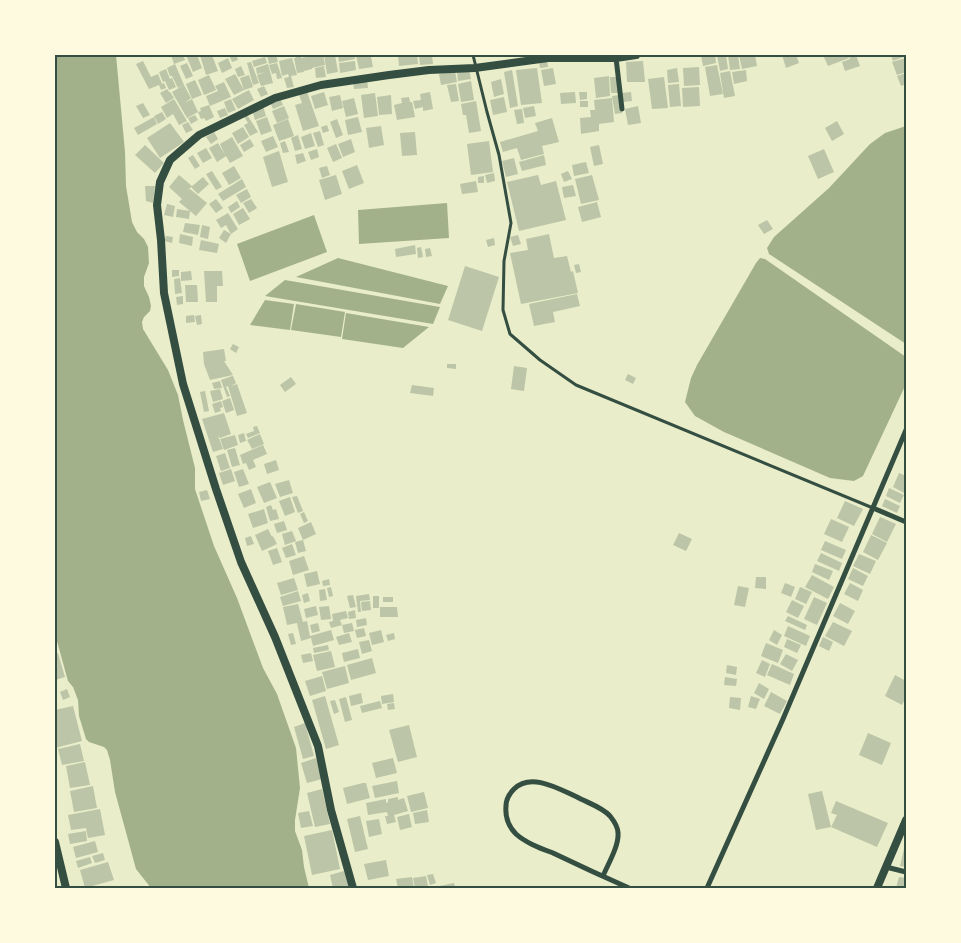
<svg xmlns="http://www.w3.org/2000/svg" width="961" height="943" font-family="'Source Serif 4',serif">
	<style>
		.water { fill: #a3b18a }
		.building { fill: #bcc5a7 }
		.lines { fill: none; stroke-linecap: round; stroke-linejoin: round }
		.service { stroke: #344e41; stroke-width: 3 }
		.minor { stroke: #344e41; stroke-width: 5 }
		.tertiary { stroke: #344e41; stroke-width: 8 }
		.neatline { fill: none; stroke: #344e41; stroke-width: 2 }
	</style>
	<rect width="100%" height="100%" fill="#e9edc9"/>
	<path class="water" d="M55 55H116L125 152 126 186 132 222 137 232 144 239 148 247 149 263 144 277V286L149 297 151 306 150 311 144 317 142 322 143 329 168 370 178 395 183 420 195 468V489L214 546 237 598 263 668 277 694 296 748 300 788 295 820V831L302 850 304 867 309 888H151L136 869 115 792 110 760 107 750 104 747 89 742 86 739 79 716 78 700 73 687 68 681 55 634Z
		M906 126V344L769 254 767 248 774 237 829 188 870 144 885 133Z
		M447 203 449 238 359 244 358 210Z
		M314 215 327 252 250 281 237 244Z
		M338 258 448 286 440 304 296 277Z
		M760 258 765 259 906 357V384L863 476 854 481 830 478 724 432 695 416 685 402 691 378 697 365 756 263Z
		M285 280 440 307 433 324 265 296Z
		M265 300 294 304 290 330 250 325Z
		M296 304 345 312 341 337 291 330Z
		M346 313 429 327 403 348 342 339Z"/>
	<path class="building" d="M171 55H183L185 60 174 64Z
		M186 55H197L202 68 193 72Z
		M200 55H212L218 71 206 75Z
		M229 55H236L238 60 232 62Z
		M267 55H276L278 62 269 64Z
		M295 55H301V58L311 56V55H323L325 65 312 68V69L304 71 303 65 304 72 297 73 294 58H296Z
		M324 55H335L338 72 327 74Z
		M338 55H354L355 59 339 62Z
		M356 55H375V56L371 57 373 67 359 69Z
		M398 55H417L418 64 399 66Z
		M419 55H432L433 64 420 65Z
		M701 55H715L716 63 703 66Z
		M717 55H726L728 69 720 71Z
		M728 55H738L740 69 730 70Z
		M739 55H755L757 66 742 69Z
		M782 55H796L799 63 786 68Z
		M823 55H848L849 58 828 66Z
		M849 55H856L860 66 845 71 842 62 850 59Z
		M891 55H906V56L893 61Z
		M265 57 267 63 254 67 252 61Z
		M228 58 232 68 222 73 218 63Z
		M292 58 297 75 291 76 294 87 287 88 284 78 289 77 288 74 282 76 279 61Z
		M906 58V72L897 75 892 62Z
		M547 60 548 67 540 68 539 61Z
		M143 61 151 77 158 74 162 84 164 83 166 88 161 90 159 85 149 89 136 64Z
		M355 61 356 70 340 73 339 63Z
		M643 61 645 82H627L626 62Z
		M251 62 259 83 253 85 247 63Z
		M187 63 193 76 186 79 180 66Z
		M277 63 282 78 277 79 276 73 272 74 269 65Z
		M175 64 184 85 178 88 172 76H170L167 68Z
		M268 64 273 83 261 86 257 75 265 72 257 74 256 68Z
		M717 65 723 94 710 96 705 67Z
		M241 66 245 75 238 77 235 69Z
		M324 66 326 77 316 78 315 68Z
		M699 67 700 85 684 86 683 68Z
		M537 68 542 103 521 105 516 70Z
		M553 68 556 84 544 86 541 70Z
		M677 68 679 82 668 83 667 70Z
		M166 69 170 79 172 78 176 87 169 90 165 81 163 82 159 72Z
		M469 69 471 79 458 81 457 71Z
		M512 70 518 106 510 108 504 72Z
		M746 70 747 81 734 84 732 72Z
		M455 71 457 82 441 85 439 74Z
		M730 71 735 96 724 98 720 73Z
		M906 73V84L901 86 897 76Z
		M235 74 244 90 234 95 225 79Z
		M209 75 216 90 204 95 198 80Z
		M249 75 253 87 244 90 240 78Z
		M609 76 610 96 596 98 594 78Z
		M610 77H617L618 93H611Z
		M664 77 668 108 652 109 648 79Z
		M367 79 368 88 354 89 353 80Z
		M501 79 504 94 494 97 491 82Z
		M195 80 202 95 192 99 186 84Z
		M471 81 474 100 461 102 458 84Z
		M224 82 231 97 210 106 206 96 218 91 215 86Z
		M456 84 459 101 451 102 447 85Z
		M679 84 681 106 670 107 668 85Z
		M184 85 191 98 185 103 192 99 198 112 187 118 172 92Z
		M264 86 268 94 261 97 257 89Z
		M699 87 700 106 683 107 682 88Z
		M167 89 169 92H170L174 98 166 103 160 93Z
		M306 89 319 126 303 131 295 105 302 103 298 92Z
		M249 90 254 100 238 109 232 99 245 92V93V92Z
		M324 92 328 105 315 109 311 96Z
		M430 92 433 109 423 111V107L415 109 413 101 421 100 420 94Z
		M575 92 576 103 561 104 560 93Z
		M579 92H587V99L580 100Z
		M631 92 632 101 623 102 622 93Z
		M375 93 378 116 364 118 361 95Z
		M340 95 343 108 332 111 329 97Z
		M391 95 392 114 379 115 377 97Z
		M620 95 622 113 615 114 612 96Z
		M409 97 410 102H412L415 117 397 120 394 105 402 103 401 98Z
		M504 97 507 112 493 115 490 100Z
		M280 98 283 105 273 109 270 102Z
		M354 98 358 114 346 117 342 101Z
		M612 98 614 122 599 124V131L581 134 580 118 591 117 590 110H595L594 100Z
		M174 99 187 121 179 125 173 114 167 118 161 107Z
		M231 99 236 110 228 113 224 102Z
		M476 101 481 131 469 133 466 115H463L461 104Z
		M580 101H588V107H580Z
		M143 103 150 115 143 118 136 106Z
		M209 105 214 117 206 121 204 118 201 119 198 112 201 111 200 108Z
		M263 106 266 116 255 120 252 110Z
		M284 106 289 118 277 123 272 111Z
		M534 106 536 116 525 118 523 108Z
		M638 106 641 123 628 125 625 109Z
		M225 108 228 115 220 118 217 111Z
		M522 109 524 123 517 124 514 110Z
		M162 112 166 119 158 124 154 116Z
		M246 113 258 132 250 136 244 125 248 123 243 115Z
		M195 115 198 120 191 124 188 118Z
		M154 117 157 124 138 135 134 128Z
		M267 117 272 131 261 135 256 121Z
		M358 117 362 132 348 135 345 120Z
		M552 118 559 142 542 146 544 154 521 160 517 148 503 152 500 142 538 131 535 123Z
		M288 119 294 136 279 141 273 125Z
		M337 119 343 135 336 138 330 122Z
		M837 121 844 134 832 141 825 128Z
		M188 122 193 130 186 133 182 125Z
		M170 123 184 142 160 158 147 138Z
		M327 125 329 131 323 133 321 127Z
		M381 126 384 145 369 148 366 128Z
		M243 127 249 137 238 144 232 133Z
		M320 131 324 145 318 147 313 133Z
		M214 132 218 139 211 144 206 137Z
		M415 132 417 155 402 156 400 133Z
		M311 133 315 146 305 149 301 137Z
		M298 135 302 149 295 151 291 138Z
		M273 136 278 147 266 152 261 141Z
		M232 137 243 156 230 163 226 156 217 162 209 148 218 143 225 155 220 144Z
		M250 139 254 146 244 152 240 145Z
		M351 139 355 152 343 157 338 144Z
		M285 141 289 152 283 153 280 143Z
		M489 141 493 172 471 175 467 144Z
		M336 144 342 158 333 162 327 148Z
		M145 145 164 163 155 173 135 155Z
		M599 145 603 164 594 166 590 147Z
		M206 148 212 158 203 163 197 153Z
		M317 149 319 157 311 160 308 152Z
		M824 149 834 172 818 179 808 156Z
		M279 151 288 182 272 187 263 157Z
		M303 153 306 161 297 164 295 155Z
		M193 155 200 166 195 169 188 158Z
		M544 155 546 165 522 171 519 162Z
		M514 158 518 174 506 177 502 161Z
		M586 162 589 173 574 176 572 165Z
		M357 165 364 183 349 189 342 171Z
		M234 166 241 178 229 185 222 173Z
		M327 166 330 175 322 178 319 168Z
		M212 171 222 187 216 190 206 174Z
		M568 171 572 179 564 182 561 174Z
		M494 173 495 181 487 183 485 175Z
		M179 175 192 186 188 190 190 189 207 203 196 216 179 202 182 199 169 187Z
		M336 175 342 194 325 200 319 180Z
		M538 175 541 185 556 181 566 220 519 231 507 182Z
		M592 175 599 200 581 204 575 179Z
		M484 176V183H478V177Z
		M203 177 209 184 198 194 191 187Z
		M242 179 246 187 223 201 218 194Z
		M476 181 478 192 462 194 460 184Z
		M573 185 576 196 564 198 562 187Z
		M145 186H155L153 203 146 201Z
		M247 189 251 197 241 203 236 195Z
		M216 199 223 208 216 213 209 204Z
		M251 199 257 208 249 213 243 203Z
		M237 201 240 207 231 213 228 207Z
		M597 202 601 217 582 222 578 207Z
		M167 204 175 206 173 217 164 215Z
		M243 208 250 219 239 225 233 214Z
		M177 209 190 211 189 219 176 217Z
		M228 213 238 229 231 234 226 225 221 228 216 220Z
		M767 220 773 229 764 234 758 225Z
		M185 223 200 225 198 235 183 232Z
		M202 225 210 227 208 239 200 237Z
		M224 230 231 234 226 243 219 238Z
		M180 234 193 237 192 246 179 243Z
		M549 234 554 258 567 256 571 272 573 271 578 293 521 304 510 253 528 250 526 239Z
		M518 235 521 244 513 246 510 237Z
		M166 236 173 237 172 243 164 241Z
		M494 238 495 245 488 247 486 240Z
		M201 240 219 244 217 253 199 250Z
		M415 245 416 254 396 257 395 249Z
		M421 247 423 257 418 258 417 248Z
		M430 248 432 256 426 257 425 249Z
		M579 264 581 272 576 273 574 265Z
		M465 266 499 277 482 331 448 320Z
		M172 270H179V276L172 277Z
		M191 271 192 280 181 281V272Z
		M204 271H222L223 286H217V302H206Z
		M180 278 182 293 175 294 174 279Z
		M185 285H197L198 302H186Z
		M577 294 580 306 553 312 555 322 534 326 529 304Z
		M183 296V304L177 305 176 297Z
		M194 315 195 322 186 323V316Z
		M201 315 202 324 197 325 195 316Z
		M233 344 239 347 236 353 230 349Z
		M224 349 226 361H224L233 375 210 380 204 364 203 352Z
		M447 364H456V369L447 368Z
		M514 366 527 368 524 391 511 389Z
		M628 374 636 378 633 384 625 380Z
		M232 376H233L236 383 231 386 237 384 247 413 237 416 228 386 226 387 230 396 227 397 221 380Z
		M291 377 296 384 285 392 280 385Z
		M220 381 222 388 214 389 212 383Z
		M412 385 434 388 433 396 410 393Z
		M220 389 223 399 213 402 210 391Z
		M205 391 209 411 204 412 200 392Z
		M230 398 234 410 226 413 222 401Z
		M221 401 223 407 220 408 221 411 215 413 212 404Z
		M224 413 231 434 220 438 218 436 223 449 213 452 202 419Z
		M257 426 260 433 248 438 246 434 254 431 253 427Z
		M244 433 246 441 240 443 238 435Z
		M260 434 264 444 252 449 247 440Z
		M235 435 238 445 224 450 220 439Z
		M263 445 267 454 253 460 256 467 249 470 246 463 243 464 240 455Z
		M235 448 240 465 232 467 227 450Z
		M225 453 230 468 221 471 216 456Z
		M276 460 279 470 267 474 264 464Z
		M231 469 235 481 223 485 219 473Z
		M243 469 249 484 239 487 234 472Z
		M899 473 906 476V494L893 487Z
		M289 480 293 493 280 497 275 484Z
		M270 482 277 498 264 503 257 487Z
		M889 488 904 495 900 503 886 496Z
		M251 489 256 503 244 508 238 494Z
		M207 490 210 499 201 501 199 492Z
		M297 496 303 511 298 513 292 497Z
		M290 497 295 512 285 516 279 501Z
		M885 499 900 506 897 513 882 506Z
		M845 501 863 509 854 526 837 518Z
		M271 505 273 510 276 509 279 519 270 521 266 507Z
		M264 509 268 523 253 528 248 514Z
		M304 512 308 521 304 523 300 514Z
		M880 517 896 524 887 542 872 534Z
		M831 519 849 527 842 542 824 534Z
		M284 521 287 530 277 533 274 524Z
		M311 522 316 534 303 540 298 528Z
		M268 529 272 537 273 536 277 544 262 551 255 535Z
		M292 531 296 541 285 545 282 534Z
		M679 533 692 539 686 551 673 545Z
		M871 535 887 543 878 560 863 552Z
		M251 536 254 544 247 546 245 538Z
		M303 540 306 551 298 553 295 542Z
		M825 541 846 550 842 559 821 550Z
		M292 544 296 555 286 558 282 548Z
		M277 548 282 562 273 565 268 551Z
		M821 553 842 563 839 571 817 561Z
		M859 554 876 561 870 574 853 566Z
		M304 556 309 570 293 575 289 561Z
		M815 564 833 571 829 580 812 572Z
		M853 568 868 576 863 586 848 579Z
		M317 571 320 584 307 587 304 574Z
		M812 575 834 587 828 599 805 587Z
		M756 577H766V589L755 588Z
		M294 578 298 590 281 595 277 583Z
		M329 579 330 585 323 586 322 581Z
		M785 583 795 587 791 597 781 593Z
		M850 583 863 590 858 601 844 594Z
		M738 586 749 588 745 607 734 605Z
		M331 587 333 596 329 597 327 588Z
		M800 587 812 592 806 604 795 599Z
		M325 589 327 600 320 601 319 590Z
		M298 591 301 601 283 606 280 597Z
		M308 593 310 601 304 603 302 595Z
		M369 594 370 600 360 601 361 612H358L356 596Z
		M353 595 356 607 350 608 347 596Z
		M373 596H379V608H373Z
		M383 597H393V602H383Z
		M814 597 827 603 817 625 804 619Z
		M792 600 804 606 798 618 786 612Z
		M370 601 371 610 362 611 361 602Z
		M840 603 855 611 848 624 833 616Z
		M298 604 303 622 307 621 310 636 331 630 334 640 313 646 311 638 301 641 297 623 287 625 283 607Z
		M316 606 318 615 306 618 304 609Z
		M329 606 331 619 321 620 319 607Z
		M380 607H397L398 617H380Z
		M355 610 356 618 349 619 348 612Z
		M346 611 348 618 340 620 342 625 331 628 329 622 333 621 332 614Z
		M788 616 807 625 805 630 785 621Z
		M366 618 367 625 357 627 356 620Z
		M833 622 852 631 844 646 825 636Z
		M318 623 320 631 312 633 310 625Z
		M352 623 354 631 344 633 342 625Z
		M788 626 810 636 806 646 784 636Z
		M364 628 366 636 357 638 355 630Z
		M381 630 384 642 372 645 369 633Z
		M774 630 782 635 777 645 769 640Z
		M293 633 296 644 291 645 288 634Z
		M349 633 352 642 339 645 336 637Z
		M394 633 395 639 388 641 386 635Z
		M823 637 833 642 829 651 819 646Z
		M787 639 801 645 797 653 784 647Z
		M369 640 372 651 362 654 359 642Z
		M766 643 783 650 778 663 761 656Z
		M328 645 329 650 314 653 313 648Z
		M358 649 360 658 344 662 342 653Z
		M331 651 335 667 317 671 313 655Z
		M58 653 65 677 55 680V654Z
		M311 653 313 661 303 663 301 655Z
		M786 654 798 660 792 671 780 664Z
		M372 658 376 673 351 680 347 665Z
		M762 660 770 664 765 677 756 673Z
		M772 664 794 674 790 685 767 675Z
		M727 665 737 667 736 675 726 673Z
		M345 666 349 683 327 689 322 672Z
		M895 675 906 681V697L902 705 885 696Z
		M322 676 326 691 310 696 305 681Z
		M725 677 737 679 736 686 724 685Z
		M759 683 769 689 764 699 754 693Z
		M67 689 70 697 63 700 60 692Z
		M771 692 787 701 780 714 764 706Z
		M361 693 363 703 351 706 349 696Z
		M393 694 394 702 382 704 381 696Z
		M325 696 339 745 326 749 312 700Z
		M751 696 760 699 756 709 748 707Z
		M346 697 352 720 345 722 339 699Z
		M730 697 741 698 740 710 729 708Z
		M335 700 339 712 334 714 330 701Z
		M380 701 382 708 362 713 360 706Z
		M394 703 395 709 388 710 387 704Z
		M73 706 82 741 55 748V710Z
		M305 723 314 756 303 759 294 727Z
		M409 725 417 757 398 762 389 730Z
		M868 733 891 743 882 765 859 755Z
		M80 744 84 761 62 765 58 749Z
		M316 758 322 779 307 783 301 763Z
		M393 758 397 773 376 778 372 763Z
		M85 762 90 785 70 788 66 766Z
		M397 781 399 793 375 798 372 786Z
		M363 783H366L370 798 347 804 343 788Z
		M93 786 97 808 74 812 70 791Z
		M322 789 330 824 315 827 307 793Z
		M822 791 831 827 816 830 808 794Z
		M424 792 428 808 411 812 407 796Z
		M398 797V800L404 798 408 811 394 815 396 822 387 824 385 816H388L387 812 368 815 366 803 386 799V803L388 802V799Z
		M836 801 888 823 877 847 831 827 837 815 831 813Z
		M100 809 105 835 88 838 86 828 71 830 68 815Z
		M427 810 429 822 415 824 413 813Z
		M309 811 313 826 301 828 298 813Z
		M409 814 412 827 400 830 397 817Z
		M360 816 368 849 355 852 347 819Z
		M379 819 382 834 369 837 366 821Z
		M332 830 340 869 312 875 304 836Z
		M86 831 87 841 70 844 68 834Z
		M95 841 98 852 76 858 73 847Z
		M905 844H906V867L900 866Z
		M103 853 105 860 95 863 92 856Z
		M90 857 92 863 78 868 76 861Z
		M386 860 389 876 368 880 364 864Z
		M108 862 114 880 85 888 80 870Z
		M344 871 349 887 333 888 330 875Z
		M433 874 436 883 430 885 427 875Z
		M426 876 428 886 415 888 413 878Z
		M412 877 414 888H398L396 879Z
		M899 877 906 878V888H896Z
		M454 883 455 888H435V887Z"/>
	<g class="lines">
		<path class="service" d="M473 55 487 112 499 155 511 223 504 261 503 310 510 334 540 360 576 385 873 508"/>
		<path class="minor" d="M616 58 622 109
			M873 508 906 522
			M886 867 906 872
			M603 876C608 864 619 846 618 833 618 827 614 821 610 816 602 807 588 803 577 797 559 789 531 772 514 789 509 794 506 800 506 806 505 817 508 826 516 834 526 843 540 848 553 853 578 865 604 877 629 888
			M707 888 783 719 906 430"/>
		<path class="tertiary" d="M55 842 66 888
			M353 888 331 810 318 746 275 637 241 562 216 489 183 384 164 293 161 240 157 205 160 182 170 160 199 135 275 98 321 85 389 75 429 70 475 68 548 58H616L636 55
			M877 888 906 820"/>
	</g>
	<rect width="961" height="943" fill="none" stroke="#fefae0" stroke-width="112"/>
	<rect x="56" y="56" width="849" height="831" class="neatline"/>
</svg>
